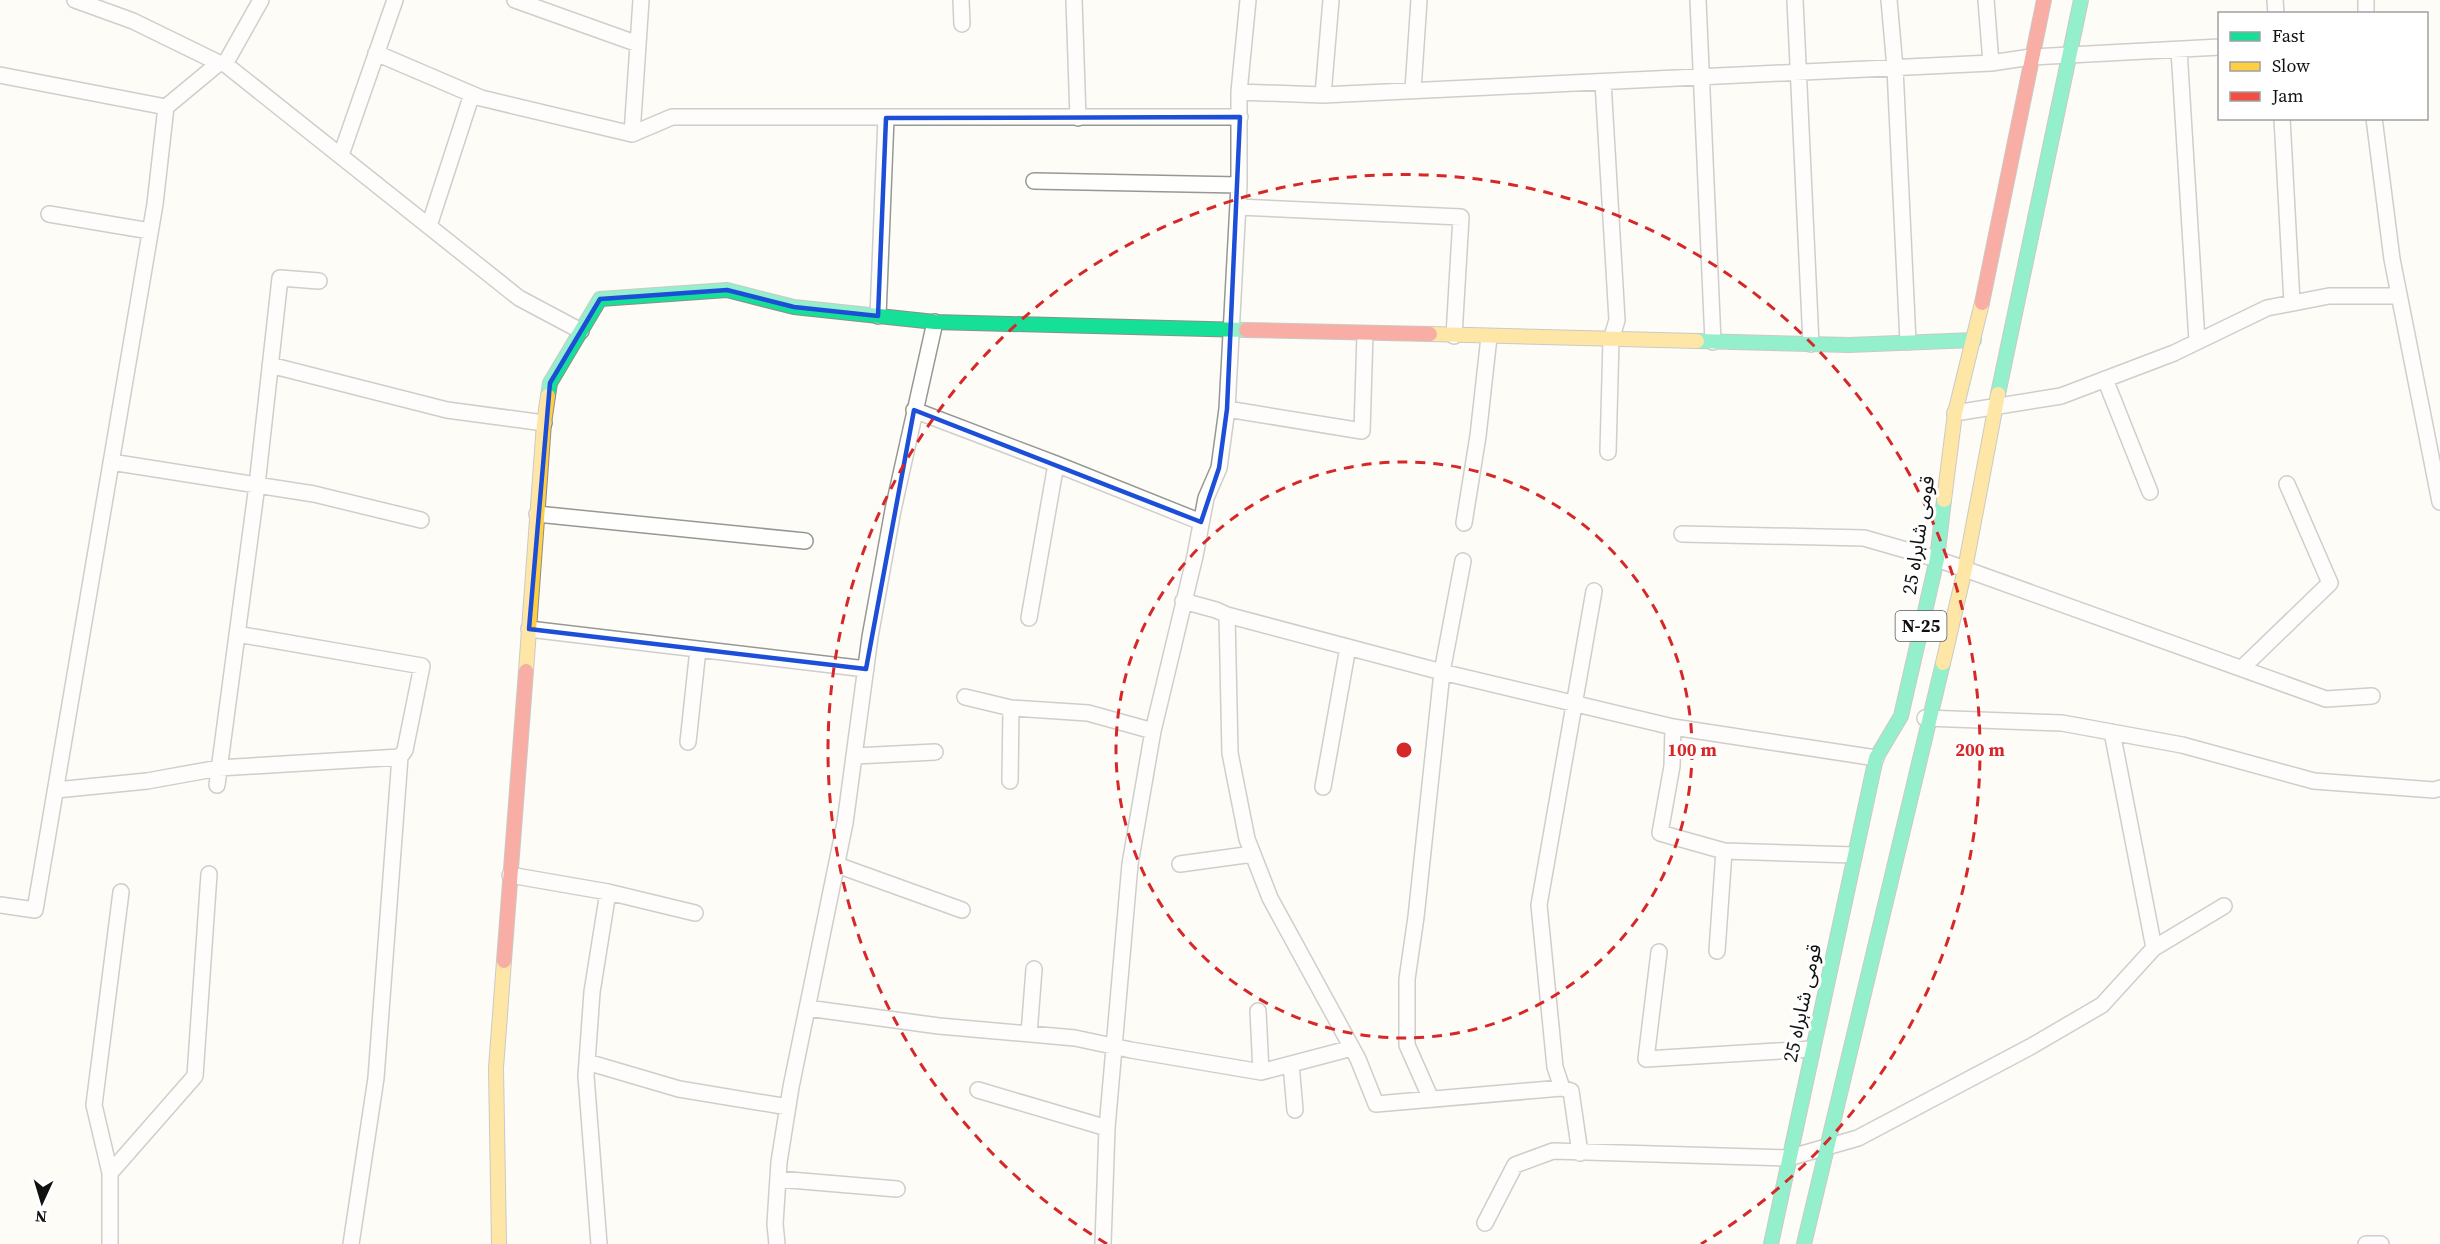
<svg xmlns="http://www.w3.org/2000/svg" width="2440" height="1244" font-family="'Source Serif 4','Noto Sans Arabic',serif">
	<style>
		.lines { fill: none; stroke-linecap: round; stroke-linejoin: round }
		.street-casing { stroke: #979795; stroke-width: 18 }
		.fast-casing { stroke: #8e8d8b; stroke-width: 16 }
		.slow-casing { stroke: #8e8d8b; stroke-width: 16 }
		.jam-casing { stroke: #8e8d8b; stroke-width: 16 }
		.street { stroke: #fffffe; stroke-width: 15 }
		.fast { stroke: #16e098; stroke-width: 14 }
		.slow { stroke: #ffcf43; stroke-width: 14 }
		.jam { stroke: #f24e42; stroke-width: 14 }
		.marked { fill: none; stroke: #1d4ed8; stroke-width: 4.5; stroke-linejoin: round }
		.ring { fill: none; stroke: #d62828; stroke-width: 3; stroke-dasharray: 10 8 }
		.labels { text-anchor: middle; stroke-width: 6; stroke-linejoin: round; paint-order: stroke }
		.shield { fill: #fff; stroke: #585858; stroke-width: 1.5 }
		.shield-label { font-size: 18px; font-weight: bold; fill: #111 }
		.street-label { font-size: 20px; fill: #111; stroke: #fff }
		.centre { fill: #d62828; stroke: #fff; stroke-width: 3 }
		.ring-label { font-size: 18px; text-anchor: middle; font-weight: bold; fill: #d62828; stroke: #fff; stroke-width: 6; stroke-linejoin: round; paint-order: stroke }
	</style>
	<rect width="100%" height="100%" fill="#fdfcf7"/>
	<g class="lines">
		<defs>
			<path id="street" d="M75 0 133 21 219 63 225 64 519 298 581 331
				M515 0 638 44
				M961 0 962 24
				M1074 0 1078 118
				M1698 0 1713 342
				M1795 0 1811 344
				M1889 0 1895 68 1908 342
				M1986 0 1991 63
				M2275 0 2276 14
				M2366 0V14
				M2179 50 2197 341
				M376 53 481 98 632 134 672 117H1240
				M225 64 261 0
				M0 75 166 107
				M1603 82 1617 320 1611 340 1608 452
				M1413 90 1419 0
				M1239 92 1323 95 1991 63 2031 57 2220 47
				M1323 95 1331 0
				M2282 118 2292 303
				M2374 118 2392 259 2440 502
				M632 134 641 0
				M341 155 395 0
				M1034 181 1239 185
				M1238 207 1461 217 1454 336
				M49 214 150 231
				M429 226 472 94
				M878 316 886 118
				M270 365 447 410 544 423
				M2105 379 2150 492
				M1227 409 1362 431 1365 334
				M914 410 1056 464 1201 522
				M1955 413 2061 396 2174 353 2267 308 2329 296H2399
				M111 462 314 494 421 520
				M537 514 805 541
				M1464 523 1478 436 1489 337
				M1682 534 1864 538 1937 559 2326 699 2372 696
				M1183 601 1216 610 1227 615 1442 672 1673 727 1876 758
				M1227 615 1230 753 1247 839 1270 898 1358 1059 1376 1104 1562 1088 1571 1091 1580 1153
				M1029 618 1056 464
				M529 629 866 669
				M237 634 422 666 405 750 400 757 376 1078 351 1244
				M2242 668 2330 583 2287 484
				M965 697 1011 708 1088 713 1153 731
				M1925 718 2062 723 2182 745 2314 781 2434 790 2440 788
				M1673 727 1672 766 1660 833 1724 851 1854 855
				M2112 732 2154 948
				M688 742 698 649
				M855 756 935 752
				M1010 781 1011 708
				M217 785 257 485 280 278 319 281
				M1323 787 1348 647
				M56 790 147 781 219 768 400 757
				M1180 864 1253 854
				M837 865 962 910
				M510 875 608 892 695 913
				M0 905 35 910 155 204 166 107 219 63
				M1717 951 1724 851
				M1659 952 1646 1059 1811 1049
				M807 1008 939 1026 1075 1038 1131 1050 1261 1072 1352 1048
				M1258 1011 1261 1072
				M1029 1034 1034 969
				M587 1062 679 1089 788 1107
				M1291 1064 1295 1110
				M1562 1088 1555 1067 1539 905 1594 591
				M978 1090 1107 1128
				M1431 1099 1407 1045V979L1416 917 1442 672 1463 561
				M110 1173 195 1076 209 874
				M778 1179 897 1189
				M1485 1223 1515 1165 1553 1151 1788 1158 1858 1138 2030 1047 2102 1005 2154 948 2224 906
				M110 1244V1173L94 1105 121 892
				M599 1244 586 1076 592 992 608 892
				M777 1244 775 1224 779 1162 791 1087 845 823 870 637 893 510 935 322
				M1103 1244 1107 1128 1130 864 1153 731 1195 556 1206 498 1219 468 1227 409 1239 185V92L1248 0
				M2366 1244H2381"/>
			<path id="fast" d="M1697 341 1849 345 1974 340
				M1998 394 2081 0
				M548 396 550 383 600 299 727 290 794 307 935 322 1246 330
				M1771 1244 1876 758 1901 716 1937 559 1944 500
				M1804 1244 1943 663"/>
			<path id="slow" d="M1430 334 1697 341
				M1944 500 1955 413 1982 303
				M1943 663 1965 569 1998 394
				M526 671 544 423 548 396
				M499 1244 496 1068 504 961"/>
			<path id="jam" d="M1982 303 2044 0
				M1246 330 1430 334
				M504 961 526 671"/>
		</defs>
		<use href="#street" class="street-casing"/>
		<use href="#fast" class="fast-casing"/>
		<use href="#slow" class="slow-casing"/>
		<use href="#jam" class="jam-casing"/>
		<use href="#street" class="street"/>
		<use href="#fast" class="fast"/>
		<use href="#slow" class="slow"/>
		<use href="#jam" class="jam"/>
	</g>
	<path d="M0 0H2440V1244H0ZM1240 117 1227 409 1219 468 1201 522 914 410 866 669 529 629 550 383 600 299 727 290 794 307 878 316 886 118Z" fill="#fdfcf7" fill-opacity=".55" fill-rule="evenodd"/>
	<path class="marked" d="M1240 117 1227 409 1219 468 1201 522 914 410 866 669 529 629 550 383 600 299 727 290 794 307 878 316 886 118Z"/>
	<g class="ring">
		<circle cx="1404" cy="750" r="288"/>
		<path d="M1107 1244A576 576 0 1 1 1701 1244"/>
	</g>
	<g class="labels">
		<rect class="shield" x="1895.5" y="611" width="51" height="30" rx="4.5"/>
		<g class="shield-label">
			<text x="1921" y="632">N-25</text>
		</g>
		<g class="street-label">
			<text transform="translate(1918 535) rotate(-81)" y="7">قومی شاہراہ 25</text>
			<text transform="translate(1802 1003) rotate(-78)" y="7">قومی شاہراہ 25</text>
		</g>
	</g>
	<circle cx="1404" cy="750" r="9" class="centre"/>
	<g class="ring-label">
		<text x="1692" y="756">100 m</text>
		<text x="1980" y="756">200 m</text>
	</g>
	<rect x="2218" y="12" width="210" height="108" fill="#ffffff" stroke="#a0a0a0" stroke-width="1.5"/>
	<rect x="2230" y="32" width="30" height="9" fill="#16e098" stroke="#a0a0a0" stroke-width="1.5"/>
	<text x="2272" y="42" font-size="18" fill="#111111">Fast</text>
	<rect x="2230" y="62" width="30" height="9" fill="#ffcf43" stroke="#a0a0a0" stroke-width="1.5"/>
	<text x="2272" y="72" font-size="18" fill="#111111">Slow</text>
	<rect x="2230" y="92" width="30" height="9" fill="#f24e42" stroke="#a0a0a0" stroke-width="1.5"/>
	<text x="2272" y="102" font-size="18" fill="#111111">Jam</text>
	<g transform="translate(42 1202) rotate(184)" stroke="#ffffff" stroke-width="4.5" paint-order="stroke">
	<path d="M0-4.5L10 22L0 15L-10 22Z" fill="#111111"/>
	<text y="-9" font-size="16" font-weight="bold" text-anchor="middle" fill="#111111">N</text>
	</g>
</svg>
